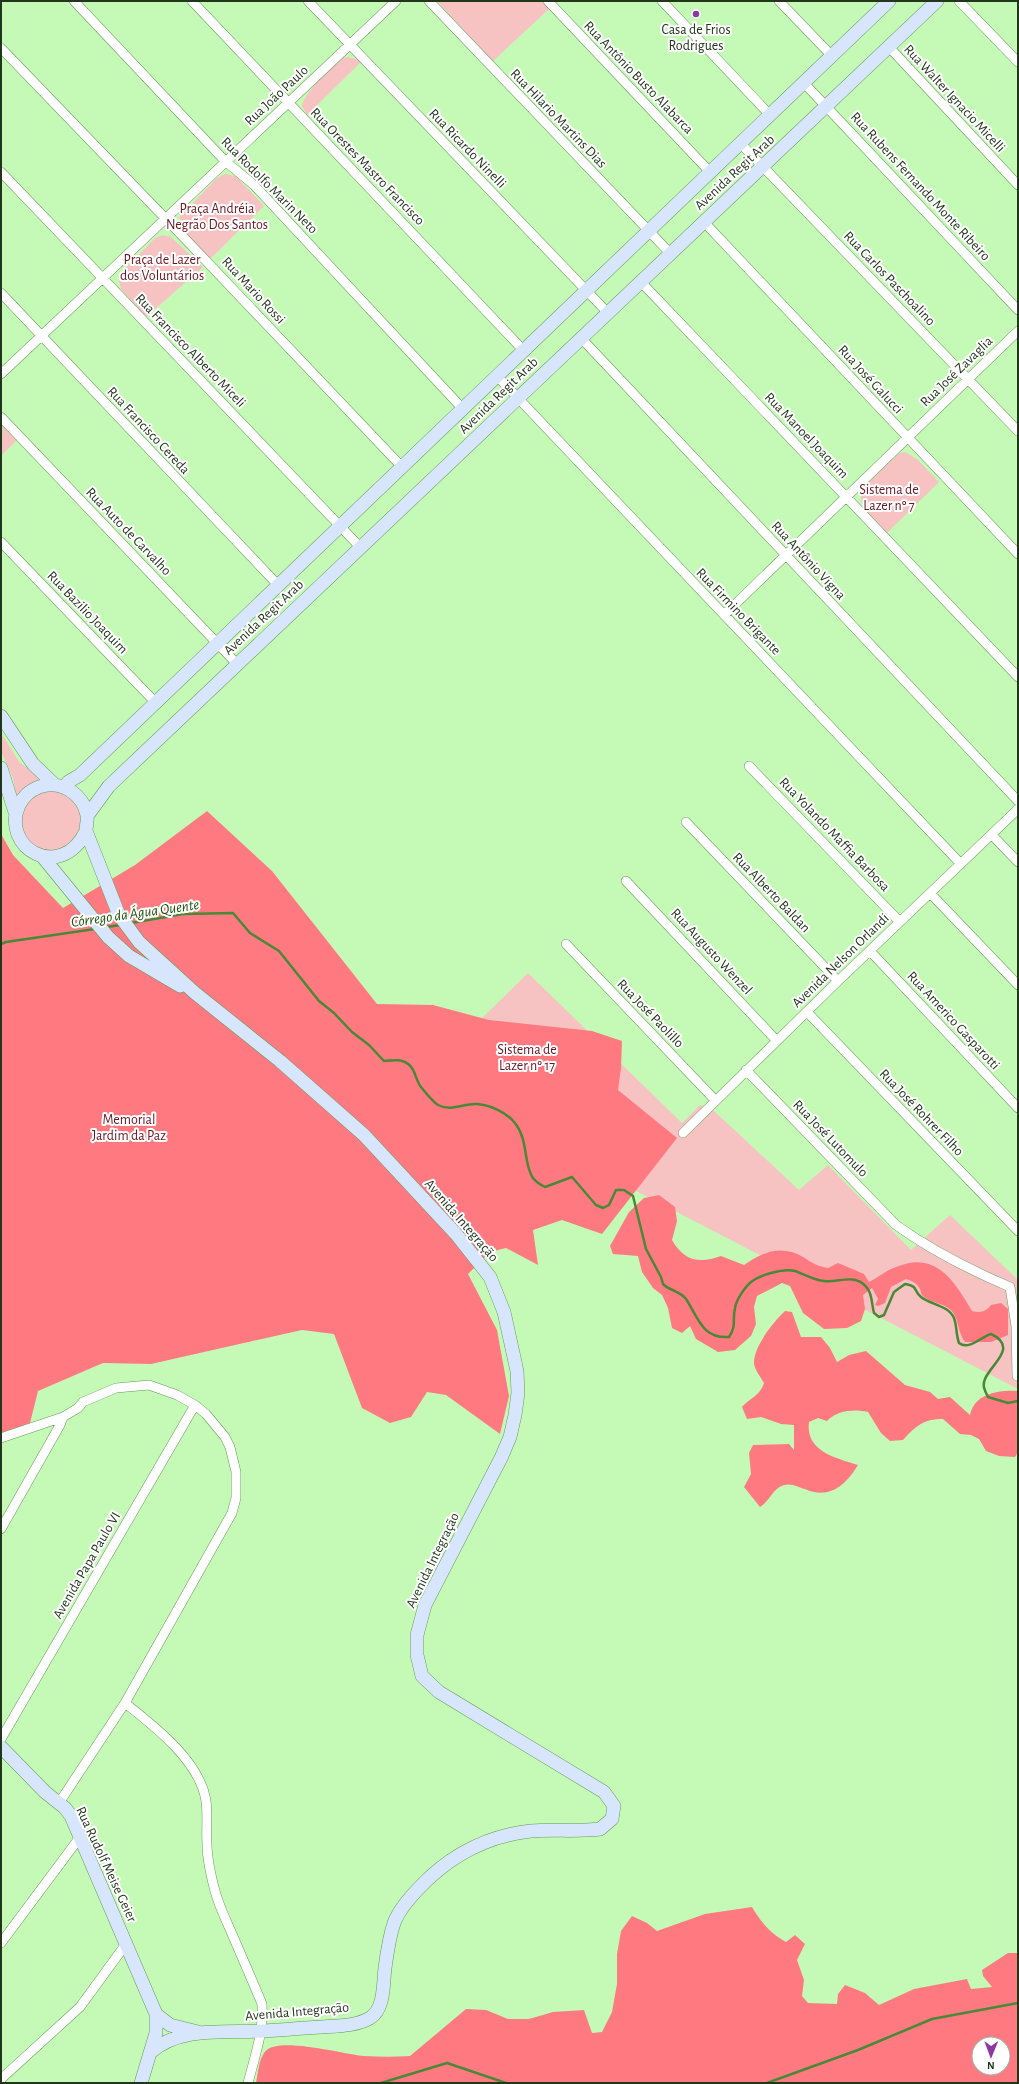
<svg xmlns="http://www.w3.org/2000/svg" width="1019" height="2084" font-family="'Alegreya Sans',sans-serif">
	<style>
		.green { fill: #f7c2c2 }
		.forest { fill: #fe7a80; fill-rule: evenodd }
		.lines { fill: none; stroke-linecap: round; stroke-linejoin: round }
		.stream { stroke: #498837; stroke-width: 2.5 }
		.street-casing { stroke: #67985a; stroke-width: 10 }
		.secondary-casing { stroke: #67985a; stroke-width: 14 }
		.street { stroke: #fff; stroke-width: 9 }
		.secondary { stroke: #d7e6fd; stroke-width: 13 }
		.poi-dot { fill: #8f38a4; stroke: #fff; stroke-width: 1.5 }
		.labels { text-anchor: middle; stroke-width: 4; stroke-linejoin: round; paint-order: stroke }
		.poi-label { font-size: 14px; fill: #22361c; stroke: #fff }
		.street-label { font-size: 14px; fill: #22361c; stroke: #fff }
		.park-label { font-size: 14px; fill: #6a1721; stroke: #fff }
		.water-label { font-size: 15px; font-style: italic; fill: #1e520a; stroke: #fff }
	</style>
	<rect width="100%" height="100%" fill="#c5fab6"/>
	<path class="green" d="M437 1H542L549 9 492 62Z
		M346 57 358 59 361 62 307 115 302 106C303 95 335 61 346 57Z
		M225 174 236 176 264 206 210 259 181 228 179 217 217 178Z
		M163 235 171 237 203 267 146 317 121 289 118 276 155 238Z
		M1 425 17 440 1 456Z
		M905 452 917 459 939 482 887 533C875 521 853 506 864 487L898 454Z
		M1 733 20 763 43 779 17 798 13 778 1 751Z
		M21 821a30 30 0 1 1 60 0a30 30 0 1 1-60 0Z
		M528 973 682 1123 700 1105 714 1111 799 1190 828 1165 911 1250 950 1215 1018 1280V1389L536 1139 428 1071Z"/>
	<path class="forest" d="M207 811 272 871 377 1004 433 1005 489 1020 592 1031 622 1041 621 1068 618 1090 677 1138 602 1234 562 1220 533 1230 538 1265 506 1248 490 1252 468 1274 497 1330 509 1396 500 1434 446 1395 427 1392 411 1417 390 1423 362 1408 334 1334 302 1330 151 1364 103 1363 38 1391 30 1423 1 1433V834L13 855 63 908 135 865Z
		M659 1195 675 1207 677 1221 672 1240C684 1261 699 1264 721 1256L744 1265C762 1252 782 1244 803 1257 812 1263 817 1266 828 1268L838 1263 864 1274 869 1282C878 1278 886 1270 896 1267 936 1250 954 1281 972 1311 980 1313 986 1312 991 1305L1001 1303 1008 1309V1335L991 1342H965C959 1334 959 1325 955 1316 949 1302 932 1305 922 1295 921 1294 921 1291 920 1289 917 1283 912 1281 906 1279L891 1287 885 1303 878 1306 875 1305 878 1299 872 1288 863 1295 865 1309 861 1321 847 1328 824 1329 803 1313 790 1286 782 1283 757 1296 754 1307 756 1324 751 1336 735 1350 718 1352 696 1339 690 1326 682 1333 672 1328 668 1308 662 1295 653 1288 642 1272 638 1256 613 1254 610 1246 629 1212 644 1198Z
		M785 1311 792 1312 801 1337H821L830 1348 837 1362 849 1355 866 1351 905 1385 930 1392 938 1399 950 1397 970 1415C975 1393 999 1390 1018 1391V1452L1015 1457 999 1456 986 1451 979 1439 971 1435 960 1434 943 1419C923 1419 916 1426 903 1440L890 1441 881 1433 868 1412C854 1409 838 1410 827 1421L818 1418 809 1422C805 1451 836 1458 858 1465 846 1485 829 1500 805 1489 798 1487 792 1483 784 1485 773 1488 770 1501 760 1507L744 1487 751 1474 749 1453 753 1445 789 1444 794 1450V1425L781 1424 761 1417 747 1419 742 1407C751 1397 759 1397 764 1383 761 1378 755 1370 754 1364 753 1347 774 1321 785 1311Z
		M752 1907C761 1922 770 1933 786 1942L795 1935 805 1944 797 1960 804 1980 802 1996 808 2003 837 2004 838 1994 845 1985 865 1993 879 2005 914 1989 967 1979 971 1989 992 1987 983 1976 982 1970 1008 1953H1018V2083H256C258 2073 259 2055 268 2049 284 2038 344 2054 364 2056 380 2057 395 2057 410 2056L466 2009 486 2010 508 2019H529L553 2012 584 2010 592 2033 602 2032 612 2012 617 1984V1954L621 1931 632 1916 647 1923 657 1931 705 1914ZM979 2044H1003V2068H979Z"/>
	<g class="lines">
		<path class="stream" d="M131 923 183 914 233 913 250 933 279 951 319 1001 334 1013 352 1032 369 1045 384 1061C389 1061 398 1059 402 1061 416 1065 414 1078 421 1087 425 1092 433 1102 438 1105 452 1112 464 1103 477 1104 491 1105 507 1113 515 1123 529 1141 523 1164 533 1178 536 1182 541 1185 545 1187L572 1177 596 1205 603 1208 609 1205 616 1190H624L633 1196 646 1249 661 1277 663 1284C670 1291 680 1291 686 1299 698 1317 702 1339 729 1337 737 1325 732 1320 735 1308 736 1300 745 1287 751 1282 760 1275 783 1268 795 1271 804 1274 814 1280 824 1281 836 1283 852 1275 862 1283 873 1291 871 1302 874 1313L879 1317 884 1315 894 1292 905 1284C919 1286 913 1291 921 1297 931 1305 948 1305 954 1318 957 1326 956 1335 959 1343 969 1351 982 1336 991 1334 1019 1347 991 1364 985 1379 982 1386 985 1391 988 1397L1008 1403 1018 1401
			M106 927 121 925
			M1 944 6 942 95 929
			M381 2083 447 2063 506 2083
			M767 2083 858 2050 932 2019 1018 2003"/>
		<defs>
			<path id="street" d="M74 1 225 161 254 185 462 408
				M192 1 524 351
				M308 1 608 313
				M429 1 670 253
				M548 1 710 172
				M662 1 770 115
				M779 1 832 56
				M959 1 1018 62
				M889 47 1018 185
				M1 48 191 245 402 467
				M804 83 1018 310
				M741 144 1018 431
				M1 172 361 548
				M704 222 1018 554
				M641 282 1018 677
				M1 293 278 585
				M581 338 1018 801
				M1 374 396 1
				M498 377 960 863
				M1 417 237 664
				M1 542 155 702
				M724 615 1018 331
				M749 766 900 922
				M686 822 838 981
				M992 835 1018 862
				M626 881 777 1041
				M930 893 1018 985
				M566 944 715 1100
				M870 951 1018 1108
				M807 1012 1018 1231
				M746 1070 896 1225C931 1250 970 1270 1010 1287
				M683 1133 838 981 1018 809
				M1010 1287 1016 1326 1017 1376
				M1 1438 63 1417 78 1408 83 1402 116 1388 149 1385 177 1395 195 1405 206 1414 225 1437 230 1447 236 1472V1498L232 1513 125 1703 59 1803
				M1 1529 60 1425 63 1417
				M125 1703C154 1726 200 1761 206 1801 208 1816 206 1829 207 1844 207 1860 211 1876 215 1891 219 1906 226 1920 232 1934 242 1957 252 1980 262 2004 264 2031 255 2056 248 2083
				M1 1739 195 1405
				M1 1943 80 1837
				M1 2079 80 2007 126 1944"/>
			<path id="secondary" d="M1 716 33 764 55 785
				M1 768 15 812
				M66 787 68 782 80 775 889 1
				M87 816 109 786 937 1
				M86 831C61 883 0 848 19 805 24 796 29 791 39 787 60 779 83 794 87 815 88 820 86 826 86 831L119 915 139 942 195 993 280 1061 364 1135 456 1234 490 1277 504 1312 517 1371 518 1393 515 1415 510 1437 501 1458 425 1605 417 1635V1655L422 1676 439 1692 604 1792 614 1806 612 1819 600 1829C577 1832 554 1829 531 1831 485 1836 449 1856 418 1889 409 1899 399 1910 394 1923 389 1938 387 1953 385 1968 383 1983 385 2009 370 2018 357 2026 336 2026 322 2027 302 2028 282 2030 262 2031 227 2033 180 2026 151 2052
				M42 856 108 937 129 956 180 986
				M1 1747 45 1792 65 1808 71 1816 156 2014V2033L141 2083
				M156 2014 170 2025 198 2032"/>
		</defs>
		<use href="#street" class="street-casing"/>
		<use href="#secondary" class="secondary-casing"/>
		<use href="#street" class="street"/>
		<use href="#secondary" class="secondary"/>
	</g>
	<circle class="poi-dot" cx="696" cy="14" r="4"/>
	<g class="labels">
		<g class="poi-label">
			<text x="696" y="34">Casa de Frios<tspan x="696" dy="16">Rodrigues</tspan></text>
		</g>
		<g class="street-label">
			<text transform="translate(639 77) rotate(46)" y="5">Rua Antônio Busto Alabarca</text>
			<text transform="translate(276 95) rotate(-43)" y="5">Rua João Paulo</text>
			<text transform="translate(955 98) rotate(47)" y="5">Rua Walter Ignacio Micelli</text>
			<text transform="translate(559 118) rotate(46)" y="5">Rua Hilario Martins Dias</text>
			<text transform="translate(468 148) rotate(46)" y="5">Rua Ricardo Ninelli</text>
			<text transform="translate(368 166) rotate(46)" y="5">Rua Orestes Mastro Francisco</text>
			<text transform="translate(734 172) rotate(-43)" y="5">Avenida Regit Arab</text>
			<text transform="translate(270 185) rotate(45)" y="5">Rua Rodolfo Marin Neto</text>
			<text transform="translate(921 186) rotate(47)" y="5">Rua Rubens Fernando Monte Ribeiro</text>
			<text transform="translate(890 278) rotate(46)" y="5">Rua Carlos Paschoalino</text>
			<text transform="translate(254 290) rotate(47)" y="5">Rua Mario Rossi</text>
			<text transform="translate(191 350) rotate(46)" y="5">Rua Francisco Alberto Miceli</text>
			<text transform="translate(956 371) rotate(-44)" y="5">Rua José Zavaglia</text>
			<text transform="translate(871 379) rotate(47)" y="5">Rua José Galucci</text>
			<text transform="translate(498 395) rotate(-44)" y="5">Avenida Regit Arab</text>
			<text transform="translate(149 430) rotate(47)" y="5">Rua Francisco Cereda</text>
			<text transform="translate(807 435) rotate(46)" y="5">Rua Manoel Joaquim</text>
			<text transform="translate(129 531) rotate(46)" y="5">Rua Auto de Carvalho</text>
			<text transform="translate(809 560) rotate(47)" y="5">Rua Antônio Vigna</text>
			<text transform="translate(739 611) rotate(46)" y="5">Rua Firmino Brigante</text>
			<text transform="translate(88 612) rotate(46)" y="5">Rua Bazilio Joaquim</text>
			<text transform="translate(263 617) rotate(-43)" y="5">Avenida Regit Arab</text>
			<text transform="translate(835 834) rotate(46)" y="5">Rua Yolando Maffia Barbosa</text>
			<text transform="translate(772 892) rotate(46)" y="5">Rua Alberto Baldan</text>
			<text transform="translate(712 951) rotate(47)" y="5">Rua Augusto Wenzel</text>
			<text transform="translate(840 960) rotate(-44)" y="5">Avenida Nelson Orlandi</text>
			<text transform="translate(651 1013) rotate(46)" y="5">Rua José Paolillo</text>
			<text transform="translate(954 1020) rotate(47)" y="5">Rua Americo Gasparotti</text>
			<text transform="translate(922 1112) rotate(46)" y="5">Rua José Rohrer Filho</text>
			<text transform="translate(831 1138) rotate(46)" y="5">Rua José Lutomulo</text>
			<text transform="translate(462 1220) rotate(49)" y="5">Avenida Integração</text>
			<text transform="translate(432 1560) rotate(-64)" y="5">Avenida Integração</text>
			<text transform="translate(86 1565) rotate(-60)" y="5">Avenida Papa Paulo VI</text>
			<text transform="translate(107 1864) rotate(65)" y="5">Rua Rudolf Meise Geier</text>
			<text transform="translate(297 2011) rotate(-5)" y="5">Avenida Integração</text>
		</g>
		<g class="park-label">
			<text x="217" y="213">Praça Andréia<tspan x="217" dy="16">Negrão Dos Santos</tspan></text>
			<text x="162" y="264">Praça de Lazer<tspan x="162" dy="16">dos Voluntários</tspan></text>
			<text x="889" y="494">Sistema de<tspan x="889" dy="16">Lazer nº 7</tspan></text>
			<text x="527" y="1054">Sistema de<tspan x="527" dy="16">Lazer nº 17</tspan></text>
			<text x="129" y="1124">Memorial<tspan x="129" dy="16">Jardim da Paz</tspan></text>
		</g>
		<g class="water-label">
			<text transform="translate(135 913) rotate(-8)" y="5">Córrego da Água Quente</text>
		</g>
	</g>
	<rect width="1019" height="2084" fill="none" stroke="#22361c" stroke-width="4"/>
	<g transform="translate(991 2056) rotate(181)"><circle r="19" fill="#ffffff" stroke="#a7afa4"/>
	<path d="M0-3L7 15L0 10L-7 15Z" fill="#8f38a4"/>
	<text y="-6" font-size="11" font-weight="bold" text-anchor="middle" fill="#22361c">N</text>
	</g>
</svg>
